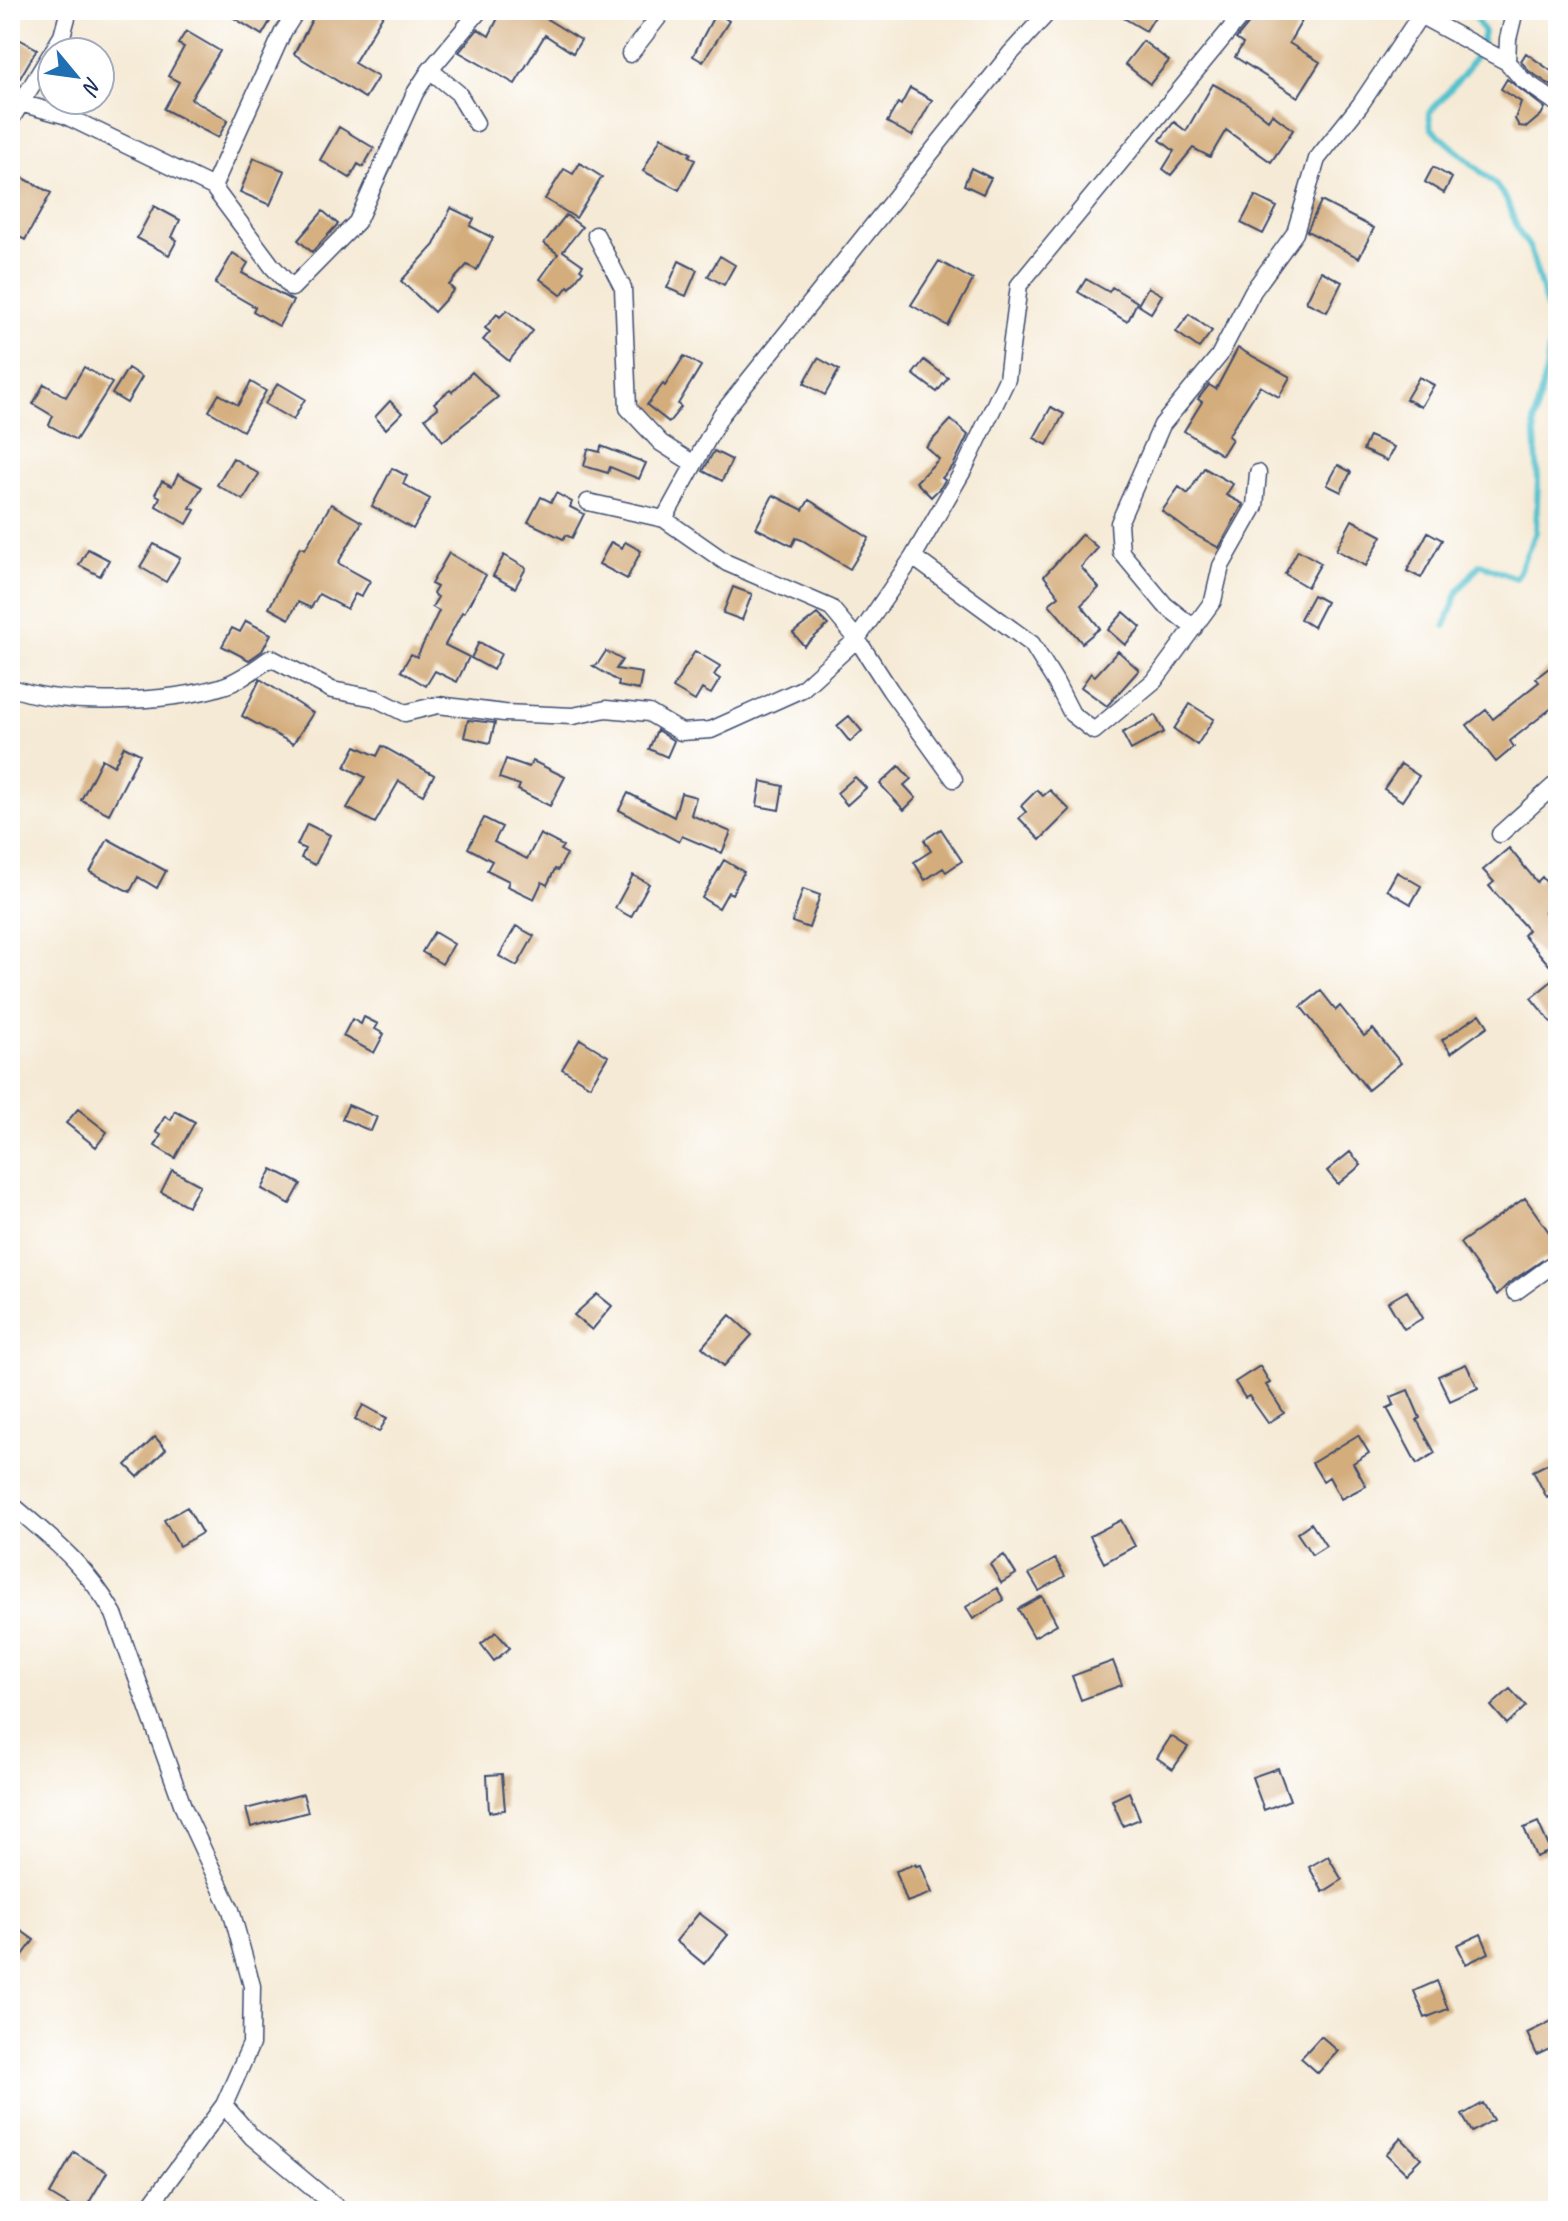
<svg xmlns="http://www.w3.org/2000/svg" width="1568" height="2221" font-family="Caveat,sans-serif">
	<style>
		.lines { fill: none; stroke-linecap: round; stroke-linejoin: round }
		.stream { stroke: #55c1ce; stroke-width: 6 }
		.building { fill: #d4ad7d }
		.minor-casing { stroke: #3c4b70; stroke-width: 19 }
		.minor { stroke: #fff; stroke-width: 16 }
	</style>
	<rect width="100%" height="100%" fill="#fff"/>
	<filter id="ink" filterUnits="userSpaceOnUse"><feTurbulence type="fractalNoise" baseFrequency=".0125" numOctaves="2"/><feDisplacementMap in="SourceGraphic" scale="16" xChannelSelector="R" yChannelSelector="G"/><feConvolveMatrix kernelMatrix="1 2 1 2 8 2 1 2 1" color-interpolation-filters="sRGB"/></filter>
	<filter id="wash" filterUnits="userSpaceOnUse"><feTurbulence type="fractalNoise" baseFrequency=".006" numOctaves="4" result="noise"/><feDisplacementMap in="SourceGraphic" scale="32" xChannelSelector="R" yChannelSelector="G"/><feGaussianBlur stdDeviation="1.8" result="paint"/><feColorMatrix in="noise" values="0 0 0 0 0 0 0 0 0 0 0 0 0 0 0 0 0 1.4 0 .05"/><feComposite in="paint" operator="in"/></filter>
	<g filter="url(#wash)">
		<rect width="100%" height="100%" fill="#f5ead5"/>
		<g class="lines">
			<path class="stream" d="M1445 626 1458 591 1480 564 1516 578 1536 532 1538 479 1534 421 1546 371 1552 326 1530 248 1519 232 1506 199 1495 184 1431 128 1429 113C1450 88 1478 65 1484 32L1472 13 1474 10"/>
		</g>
		<g id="blocks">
			<path class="building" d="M221 10H258L272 18 262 35Z
				M317 10H386L354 63 378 77 365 98 294 54Z
				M502 10H532L581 40 573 53 545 35 515 84 459 52 478 29 489 36Z
				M1110 10H1147L1156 15 1146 31Z
				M1263 10H1300L1297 15 1303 19 1289 43 1320 62 1298 97 1235 57 1243 44 1236 39 1254 17 1257 19Z
				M716 12 729 21 703 62 693 56Z
				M186 31 220 51 191 99 228 120 218 138 164 109 179 82 168 76 184 47 178 44Z
				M19 39 37 49 10 95V55Z
				M1143 41 1169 61 1150 84 1125 64Z
				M1526 53 1558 76 1555 88 1529 71 1521 61Z
				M1507 79 1545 108 1541 115 1527 127 1519 126 1515 119 1521 102 1501 89Z
				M1213 84 1244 101 1268 120 1272 114 1293 130 1271 162 1226 130 1210 157 1193 148 1171 175 1163 169 1174 151 1160 140 1174 122 1186 131Z
				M910 88 932 100 912 136 887 122 898 103 901 105Z
				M339 127 374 148 363 167 358 164 350 178 320 160Z
				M661 137 691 153 689 156 695 160 679 190 643 171Z
				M254 158 285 171 270 205 240 192Z
				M580 163 602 177 576 218 545 199 564 169 573 174Z
				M1433 167 1452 178 1444 193 1425 182Z
				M971 168 991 178 983 194 964 185Z
				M18 175 51 193 25 240 10 232V188Z
				M1255 196 1277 207 1263 234 1241 223Z
				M1321 201 1374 228 1359 258 1307 231Z
				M154 206 180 220 172 237 177 240 169 255 137 238Z
				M451 208 474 219 470 226 493 238 477 270 467 265 449 285 454 290 434 312 401 281 434 245Z
				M323 211 338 224 312 252 298 240Z
				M566 215 582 227 563 251 583 265 580 269 583 271 570 288 568 286 561 295 540 279 558 254 544 243Z
				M233 253 248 263 242 273 293 301 279 326 253 311 255 307 215 284Z
				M720 256 735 265 724 285 708 276Z
				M679 261 697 270 686 296 667 288Z
				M939 261 973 280 948 326 911 305Z
				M1321 271 1342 282 1327 312 1306 302Z
				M1086 279 1109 292 1112 287 1137 302 1129 319 1126 321 1078 292Z
				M1148 287 1162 295 1151 313 1138 305Z
				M507 310 533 331 509 361 483 340 490 332 485 328 497 314 500 317Z
				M1189 314 1212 331 1199 348 1176 332Z
				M1238 348 1290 377 1279 397 1260 386 1228 436 1232 439 1222 455 1184 431 1202 402 1198 399 1209 385 1216 389Z
				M684 356 701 366 678 404 681 407 669 422 647 405 663 384 665 386Z
				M818 358 839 370 825 395 804 383Z
				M924 360 948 378 937 392 913 374Z
				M84 367 112 383 76 440 49 425 53 416 33 404 44 384 66 397Z
				M128 368 142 377 127 403 112 394Z
				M472 372 498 397 443 441 425 418 438 408 434 403 450 390 452 392Z
				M1419 377 1434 385 1421 407 1406 399Z
				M251 382 266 391 243 431 209 411 219 394 238 405Z
				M278 383 305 399 293 420 265 404Z
				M390 401 402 413 386 429 375 417Z
				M1051 407 1064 414 1047 445 1034 438Z
				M951 420 968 435 953 466 942 478 945 480 941 487 931 497 916 482 939 459 926 447Z
				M1369 436 1394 447 1387 461 1363 450Z
				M601 446 646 463 639 479 610 467 608 473 584 466 588 449 600 452Z
				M714 451 732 460 722 481 703 471Z
				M233 458 259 474 243 500 217 485Z
				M1338 465 1351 472 1341 492 1327 485Z
				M392 468 407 476 403 484 430 499 413 529 372 506Z
				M1204 468 1233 484 1226 495 1243 504 1219 548 1190 532 1162 511 1179 487 1188 494Z
				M178 474 202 487 190 508 195 510 187 524 156 506 160 497 155 494 162 481 172 486Z
				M556 493 572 502 570 507 584 514 572 538 566 535 563 539 528 522 541 497 551 502Z
				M773 495 803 510 809 500 869 538 850 569 802 540 796 538 792 546 756 528Z
				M331 504 362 522 338 563 370 581 361 597 355 594 347 609 319 594 311 608 298 602 289 619 269 608 300 547 305 549Z
				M1352 520 1382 536 1366 566 1336 550Z
				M1428 532 1442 540 1421 578 1407 571Z
				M1082 534 1098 548 1081 567 1099 588 1081 605 1100 628 1082 643 1049 604 1059 596 1044 576Z
				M611 542 622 548 625 542 641 551 627 579 599 564Z
				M154 544 180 558 166 582 140 567Z
				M88 549 109 560 100 576 79 565Z
				M1298 550 1321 563 1307 587 1285 574Z
				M449 553 486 575 464 613 462 612 445 645 469 657 457 682 435 671 426 686 401 671 411 654 417 657 439 611 432 607 438 597 433 594 437 587 431 584Z
				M504 555 526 568 515 588 493 576Z
				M733 587 752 594 742 620 723 613Z
				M1313 595 1326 602 1313 627 1300 619Z
				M1124 612 1141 627 1125 645 1108 630Z
				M817 614 828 625 804 646 793 633Z
				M246 621 271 634 262 651 249 660 222 646 232 628 240 632Z
				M479 642 501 654 493 670 471 658Z
				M606 651 622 660 616 669 642 673 639 690 618 686 619 682 593 666 597 665Z
				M695 651 720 666 714 675 720 679 711 694 702 689 695 701 673 688Z
				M1118 651 1139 670 1107 706 1081 687 1091 673 1095 676Z
				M1549 668 1558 680V703L1510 741 1514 747 1496 762 1467 725 1486 710 1493 719 1539 682 1536 678Z
				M260 679 313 713 293 744 242 716Z
				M1190 704 1214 719 1197 745 1174 729Z
				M1155 715 1164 732 1131 750 1122 733Z
				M849 716 862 731 850 742 837 726Z
				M468 720 495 723 490 743 464 737Z
				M657 730 674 741 667 757 649 749Z
				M124 746 140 754 109 814 81 800 102 759 114 766Z
				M356 746 377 756 382 746 434 775 423 795 399 781 375 823 347 808 365 777 345 767Z
				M506 759 529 767 533 761 565 777 550 806 518 790 520 785 499 778Z
				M1401 764 1419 776 1402 801 1384 789Z
				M899 766 911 779 904 785 916 798 904 810 880 784Z
				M855 777 866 788 847 805 837 793Z
				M761 781 783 786 779 810 757 806Z
				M1037 790 1043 796 1050 790 1070 810 1040 840 1019 818 1026 812 1021 806Z
				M628 793 674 817 681 793 696 797 691 815 731 832 722 853 682 836 679 842 619 810Z
				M484 818 502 827 494 842 527 859 540 834 563 846 560 850 567 854 558 870 555 869 547 885 542 882 534 899 507 886 509 881 487 870 492 861 468 848Z
				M307 824 330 835 315 865 301 858 305 849 297 845Z
				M941 829 962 861 946 872 943 868 925 880 914 862 931 851 924 840Z
				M108 839 166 871 157 888 138 877 130 892 90 872Z
				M1509 848 1537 882 1542 877 1558 896V901L1545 912 1558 926V975L1523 935 1528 930 1489 886 1494 882 1483 870Z
				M724 860 744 872 732 894 728 892 719 908 702 898Z
				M1397 872 1421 886 1411 904 1387 890Z
				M633 875 649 884 631 917 615 908Z
				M803 889 820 895 809 928 792 922Z
				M516 926 534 936 517 966 499 956Z
				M434 932 454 944 442 964 422 952Z
				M1558 976V1031L1531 998Z
				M1321 991 1336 1010 1340 1006 1364 1036 1373 1029 1401 1063 1368 1090 1301 1007Z
				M1480 1014 1488 1026 1451 1053 1442 1040Z
				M364 1017 378 1024 375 1029 384 1034 374 1053 343 1036 352 1019 361 1024Z
				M580 1039 608 1056 590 1086 562 1069Z
				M348 1105 377 1117 371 1131 342 1119Z
				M78 1109 107 1132 96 1147 66 1123Z
				M175 1111 195 1122 175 1158 155 1146 161 1135 156 1132 165 1116 171 1120Z
				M1350 1152 1361 1165 1338 1184 1327 1171Z
				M272 1169 301 1184 290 1204 262 1189Z
				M172 1170 200 1185 188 1206 161 1192Z
				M1525 1198 1558 1245V1250L1509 1283 1497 1295 1460 1243Z
				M1407 1291 1423 1318 1404 1329 1388 1302Z
				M597 1294 612 1306 592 1330 574 1315Z
				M730 1315 752 1335 724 1366 702 1347Z
				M1466 1364 1478 1388 1450 1401 1438 1376Z
				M1260 1366 1270 1383 1266 1385 1284 1413 1268 1423 1249 1396 1245 1398 1235 1382Z
				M1408 1390 1420 1418 1417 1420 1435 1453 1417 1464 1387 1408 1394 1405 1391 1397Z
				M363 1405 387 1418 379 1432 355 1419Z
				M1358 1435 1369 1453 1353 1463 1366 1486 1341 1499 1329 1477 1323 1481 1312 1463Z
				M155 1437 166 1449 138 1477 126 1465Z
				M1551 1462 1558 1474V1492L1547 1498 1533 1471Z
				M187 1507 202 1533 179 1546 164 1520Z
				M1121 1520 1135 1546 1104 1563 1090 1536Z
				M1311 1523 1326 1546 1312 1555 1297 1533Z
				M1004 1555 1016 1574 1001 1583 990 1564Z
				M1055 1559 1065 1576 1039 1591 1029 1574Z
				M997 1588 1004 1600 973 1619 966 1607Z
				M1042 1596 1057 1624 1034 1637 1018 1609Z
				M496 1632 510 1648 494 1661 481 1644Z
				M1113 1661 1122 1685 1081 1700 1072 1676Z
				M1510 1689 1526 1706 1507 1724 1491 1706Z
				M1171 1736 1188 1747 1173 1769 1157 1758Z
				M1278 1768 1290 1800 1264 1810 1252 1777Z
				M502 1774 505 1810 489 1812 487 1775Z
				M1129 1792 1140 1819 1123 1826 1112 1800Z
				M303 1794 308 1812 251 1827 246 1809Z
				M1538 1822 1551 1851 1536 1857 1524 1828Z
				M1328 1856 1342 1880 1323 1892 1309 1867Z
				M915 1864 916 1866 921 1865 932 1893 907 1902 896 1871Z
				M699 1913 728 1935 704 1964 676 1941Z
				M16 1927 34 1940 20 1959 10 1952V1936Z
				M1481 1934 1489 1953 1466 1964 1457 1945Z
				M1437 1981 1448 2009 1425 2018 1414 1991Z
				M1558 2018V2045L1537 2055 1527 2033Z
				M1321 2036 1338 2051 1318 2073 1301 2058Z
				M1483 2103 1493 2120 1472 2132 1462 2115Z
				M1401 2138 1421 2158 1406 2173 1386 2154Z
				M74 2152 107 2172 84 2211H78L50 2194Z"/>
		</g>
	</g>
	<g filter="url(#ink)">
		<use href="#blocks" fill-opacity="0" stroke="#3c4b70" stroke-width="2"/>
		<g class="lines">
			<defs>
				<path id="minor" d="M1410 10 1507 62 1522 79 1558 104
					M630 54 664 10
					M1507 62 1508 39 1515 10
					M430 70 458 93 476 123
					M20 103 64 115 213 187 272 266 292 288 357 222 415 93 430 70 480 10
					M10 121 62 36 69 10
					M213 187 283 32 297 10
					M596 235 623 288 628 408 661 443 694 464
					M588 502 664 519 727 563 831 608 857 639 890 690 954 779
					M664 519 721 415 1010 54 1050 10
					M913 557 1032 644 1055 681 1072 714 1094 731 1155 680 1213 601 1221 566 1255 506 1258 473
					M1194 628 1165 605 1121 552 1119 523 1162 425 1219 356 1253 291 1295 233 1317 159 1360 105 1419 17
					M10 687C60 707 172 703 223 686 240 681 256 668 271 658L332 690 375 698 405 713 438 705 504 713 573 716 606 709 649 713 681 732 711 730 802 689 857 639 913 557 964 469 1007 379 1019 285 1246 10
					M1500 834 1558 782
					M1515 1292 1558 1261
					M10 1503C53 1540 85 1564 114 1614L184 1809 231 1910 252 1986 251 2044 224 2105 146 2211
					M224 2105 252 2137 341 2211"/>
			</defs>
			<use href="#minor" class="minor-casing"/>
			<use href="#minor" class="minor"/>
		</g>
	</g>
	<rect width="1568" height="2221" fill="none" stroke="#fff" stroke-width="40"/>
	<g transform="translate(76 76) rotate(119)"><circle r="38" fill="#ffffff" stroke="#a4acbf" stroke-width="2"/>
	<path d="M0-6L14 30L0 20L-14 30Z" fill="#1f6fb2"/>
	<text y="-12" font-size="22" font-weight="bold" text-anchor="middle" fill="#1b2f5e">N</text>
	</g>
</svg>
